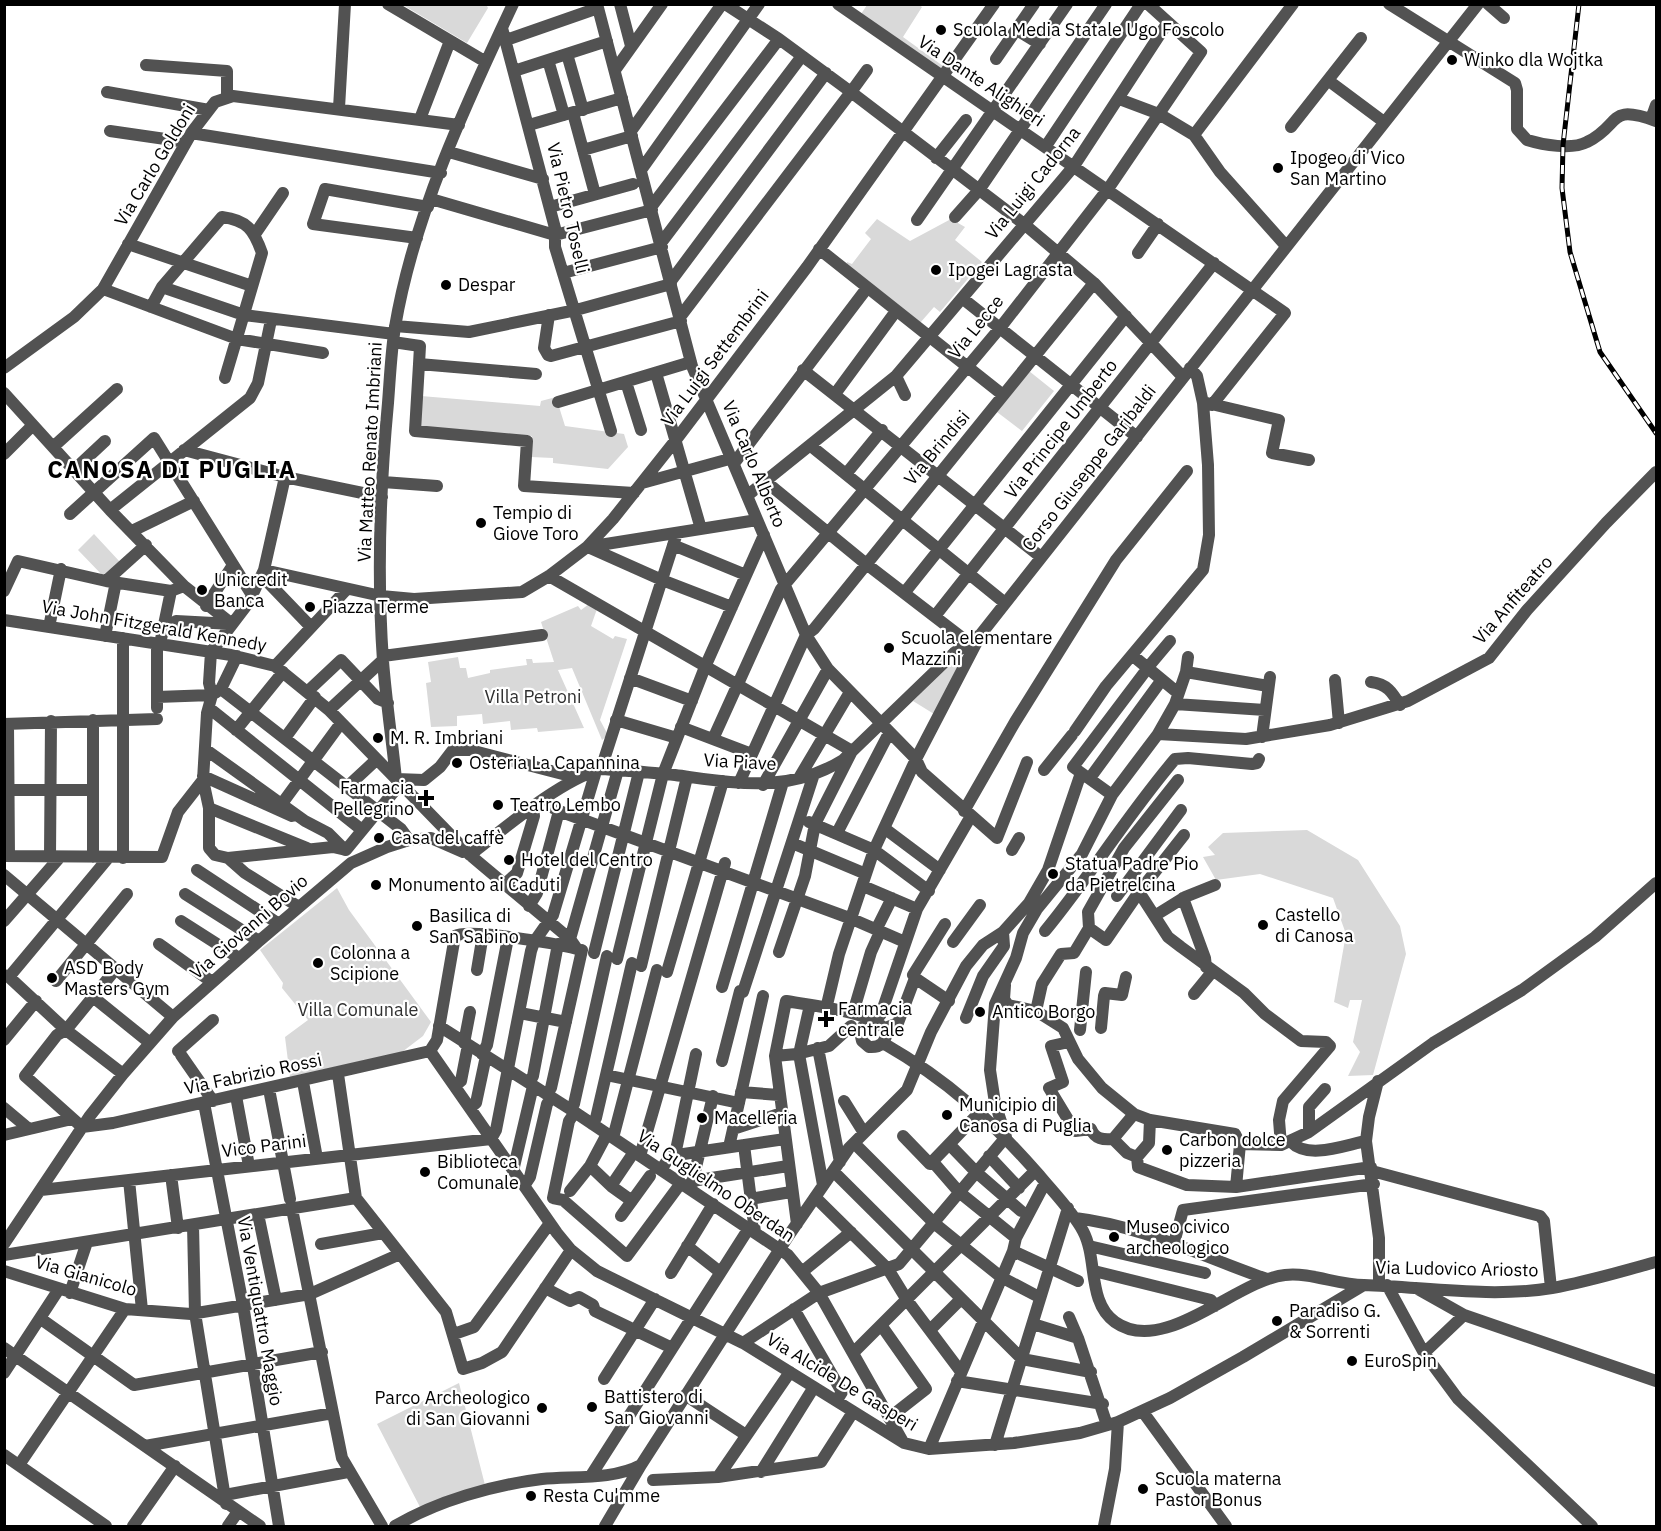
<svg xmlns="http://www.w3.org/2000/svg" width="1661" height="1531" font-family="'IBM Plex Sans',sans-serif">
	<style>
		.green { fill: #d9d9d9 }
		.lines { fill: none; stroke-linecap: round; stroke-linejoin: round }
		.minor { stroke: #525252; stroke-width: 12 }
		.rail-casing { stroke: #000; stroke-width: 5 }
		.rail { stroke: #fff; stroke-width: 3; stroke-dasharray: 9; stroke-linecap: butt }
		.poi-dot { fill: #000; stroke: #fff; stroke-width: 2 }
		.labels { text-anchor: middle; stroke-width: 4.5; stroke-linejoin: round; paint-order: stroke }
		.poi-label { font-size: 18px; fill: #000; stroke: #fff; text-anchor: start }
		.street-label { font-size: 18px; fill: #000; stroke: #fff }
		.park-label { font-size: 18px; fill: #303030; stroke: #fff }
		.district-label { font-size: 24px; font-weight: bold; letter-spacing: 1.5px; fill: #000; stroke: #fff }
	</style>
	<rect width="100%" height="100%" fill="#fff"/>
	<path class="green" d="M486 4 488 8 467 43 403 5Z
		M867 5H919L922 7 903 37 943 66 939 70 861 14Z
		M877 219 910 241 951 219 965 227 955 240 982 262 940 312 934 307 920 323 846 266 847 262 852 264 871 239 865 233Z
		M1029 371 1054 391 1022 431 997 412Z
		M421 396 540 406 541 401 556 397 565 426 624 434 628 447 608 469 553 463V458L531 457 532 436 423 427 420 425Z
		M94 534 120 562 104 577 78 550Z
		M589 604 597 609 591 626 613 639 615 636 627 639 600 720 608 735 602 740 572 668 558 670 584 728 538 732 537 728 511 730 510 721 483 724 482 714 457 716V726L431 727 426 683 431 682 428 662 458 657 460 668H466L468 678 490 673V670L527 665 526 659H532L533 663 554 662 541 622 578 606 581 610Z
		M954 661 960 665 934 714 913 701Z
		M1307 830 1358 860 1400 926 1406 954 1373 1075 1348 1076 1360 1052 1353 1042 1362 1000H1350L1348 1008 1334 1002 1346 934 1333 898 1260 874 1216 880 1203 857 1215 855 1208 847 1223 833Z
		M337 888 349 910 431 1022 423 1036 402 1052 290 1077 285 1037 308 1020 282 988 283 983 260 950Z
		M459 1383 485 1485 420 1507 377 1424Z"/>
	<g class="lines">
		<path class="minor" d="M388 4 486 62
			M597 4 692 366 806 635 828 669 916 759 922 772 997 838 1027 762
			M620 4 631 46
			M838 4 1285 313 1212 405
			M1389 4 1515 83 1517 90V129L1527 140C1543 145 1572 150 1587 142 1622 125 1606 103 1656 121
			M1488 4 1504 18
			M502 28 555 228V247L611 431
			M1017 30 1040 44
			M506 40 598 8
			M567 54 583 110
			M996 59 1034 4
			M548 60 564 115
			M146 65 227 71V98
			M615 70 662 4
			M867 70 851 92 1024 224 1094 283 1183 377
			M514 71 607 41
			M1329 81 1384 122
			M107 92 209 110
			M1119 99 1159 114 1194 135 1220 172 1286 246
			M339 108 345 4
			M573 113 595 194
			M420 119 450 41
			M1651 119 1656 105
			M529 125 622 98
			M1291 127 1361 38
			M110 131 186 142
			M631 131 722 4
			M191 133 441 173
			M1194 135 1293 4
			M1046 146 1141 4
			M583 150 632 136
			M449 152 543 179
			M936 158 966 120
			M641 170 759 4
			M431 199 555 235 652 210
			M550 207 633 184
			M651 207 779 39
			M955 217 979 190 1106 4
			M917 220 1067 4
			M255 234 283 193
			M417 238 313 224 325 189 428 207
			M661 243 802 56
			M128 244 252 286
			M819 249 1003 395
			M1138 253 1158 224
			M563 273 662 247
			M671 281 826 73
			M162 287 244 315 394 334
			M103 289 237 339 323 353
			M962 298 1137 437
			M151 307 162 287 222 217C247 220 254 230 262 253L225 378
			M549 315 544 348 548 355 551 356 681 321
			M680 317 851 92 779 39 725 4
			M395 326 469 332 576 310 671 284
			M393 342 420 346 419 364
			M4 368 74 317 103 289 192 132 215 102 233 96 459 125
			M803 370 1041 557
			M656 373 701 529
			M536 374 419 364 415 431 527 441 524 486 634 493
			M896 376 905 395
			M626 382 641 430
			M4 393 110 510 184 586 232 624
			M835 394 896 311
			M558 402 691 362
			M1207 403 1279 420 1272 453 1309 460
			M811 446 1005 603
			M53 447 117 389
			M184 450 285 477 382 497
			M4 454 33 425
			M735 462 867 288
			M74 470 105 441
			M846 474 882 430
			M285 477 264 570 249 602 211 652 209 683 212 695 207 713 203 780 209 808V848L215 855 228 858 333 847 346 850
			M765 481 865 563 969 643
			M383 482 437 486
			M642 483 733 458
			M748 495 896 376 1074 166 1168 22
			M110 510 250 398 258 383 271 320
			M70 514 154 438 252 595
			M132 531 194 501
			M673 545 746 575
			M587 547 757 520
			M588 547 662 580 732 607
			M264 570 381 596 414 599 522 592 549 576 587 547 613 519 675 441 807 267 994 4
			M262 576 310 626
			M549 576 852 751 815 824 805 876 779 952
			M106 581 146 545
			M4 591 18 561 106 581 171 591 184 586
			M905 592 1126 316
			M206 606 233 565
			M935 616 1214 263
			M4 620 231 655 275 666 329 710 470 855 570 939 577 949
			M176 621 232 624
			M49 627 61 569
			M105 636 116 582
			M157 644V708
			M160 644 171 591
			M1132 655 1178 693
			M383 656 542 635
			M275 666 347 589
			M1149 666 1170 641
			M1186 672 1268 686
			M630 678 692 701
			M1335 680 1339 723
			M1371 682C1387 684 1392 692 1400 705
			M221 689 401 829 409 840
			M308 691 341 660 378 699 388 703
			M215 693 221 689 237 656
			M157 697 212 695
			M1175 704 1265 710
			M209 708 362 830
			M329 710 383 660
			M93 720V857
			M616 720 677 738
			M4 724 157 719
			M8 724 9 856
			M681 727 752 754
			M236 730 283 672
			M1075 731 1106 686 1203 570 1209 535 1208 465 1203 403 1197 376 1190 368
			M1158 734 1246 739 1330 725 1408 701 1489 658 1527 610 1606 523 1656 472
			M1262 737 1270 677
			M285 738 315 697
			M713 739 781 589 1000 328 1108 189 1201 52 1148 4
			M205 749 305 821 328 833 345 850
			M601 769 677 533
			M1044 770 1072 735
			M203 776 292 816
			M799 778 850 692
			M1090 778 1158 685
			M396 779C392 740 386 700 383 661 377 576 380 488 388 403 390 378 391 352 395 327 414 215 465 106 513 4
			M396 779 424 780 440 767 453 750H470L578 778
			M739 783 806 635 814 629 1094 283
			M763 785 828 669
			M347 787 376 760
			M8 790H93
			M1112 795 1073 767 1144 673
			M209 808 307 848
			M278 809 341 723
			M559 811 852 919 905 942
			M964 811 1015 722 1116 560 1187 471
			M809 822 874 850 929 891
			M884 828 940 870
			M837 833 889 733
			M792 843 866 874
			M346 850 401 783
			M1012 850 1019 838
			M470 855C505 828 559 781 601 769 626 771 651 772 675 775 736 783 788 794 843 760L954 653 980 635
			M4 856 162 857 178 812 203 780
			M50 857 51 721
			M123 858V638
			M228 858 245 873 299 907
			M197 870 279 924
			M4 875 173 1017
			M504 885 517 873 534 816 533 809
			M863 886 917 909
			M1139 892 1168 937 1181 947 1244 993 1265 1014 1301 1041 1326 1042 1330 1046 1283 1101 1279 1120 1281 1145
			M185 894 259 941
			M1117 896 1181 810
			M1183 898 1205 958 1206 967
			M529 906 537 893 559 811 553 808
			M1156 915 1185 897 1215 885
			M4 921 60 857
			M181 921 239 958
			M1089 928 1106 940 1139 892 1184 835
			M876 930 892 898
			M1045 931C1091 875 1128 814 1175 759L1188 758 1252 764 1257 763 1259 759
			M570 939 618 770
			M953 942 980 905
			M159 944 212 982
			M594 953 639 772
			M617 959 663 774 705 667 764 535
			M641 966 687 777
			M477 970 483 934
			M667 972 723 781
			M4 975 9 977 109 857
			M9 977 66 1030 115 970
			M915 978 913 975 945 924
			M56 981 127 894
			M1005 985 1004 999 1008 1005 1036 1011 1063 1028 1078 1059 1102 1088 1134 1114 1150 1120 1235 1134 1240 1144 1281 1145 1309 1132 1433 1043 1522 990 1595 937 1656 883
			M722 987 783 782
			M743 992 814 774
			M1194 994 1212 972
			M93 997 150 1043
			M810 1005 799 1054 823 1185
			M826 1009 839 954 874 850 916 759 981 634 1478 4
			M1036 1011 1042 984 1061 954 1074 953 1089 928 1088 912 1124 848 1178 780
			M520 1013 566 1022
			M853 1013 871 952 880 932
			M966 1018 983 976 1004 946 1003 932
			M875 1021 881 1014 917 909 971 816
			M439 1026 570 1109 788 1255 819 1293 903 1442
			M885 1028 898 1023 915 978 949 1001
			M1101 1028 1104 996 1105 993 1122 995 1126 977
			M1080 1030 1086 972
			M4 1040 36 1001
			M1069 1042 1051 1046 1063 1082 1049 1088 1075 1131 1091 1129C1095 1139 1103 1140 1113 1139L1134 1114
			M464 1043 470 1012
			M883 1043C949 1081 990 1119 1040 1176 1055 1194 1072 1211 1083 1231 1098 1259 1087 1302 1115 1322 1164 1357 1236 1280 1285 1275 1310 1272 1338 1285 1364 1285 1425 1287 1491 1298 1552 1288 1587 1282 1622 1271 1656 1262
			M818 1048 840 1162
			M178 1051 213 1020
			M430 1051 557 1233 571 1250 597 1271 743 1343 904 1443 929 1449 1014 1443 1080 1433 1118 1422 1170 1398 1243 1357 1362 1286
			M430 1051 437 1040 455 936C469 928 558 944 577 949
			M482 1054 487 1045 508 938
			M181 1055 213 1101
			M775 1056 797 1054 829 1046 851 1026
			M722 1061 740 991
			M338 1074 356 1198 446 1312 463 1369 482 1363 502 1352 571 1250
			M606 1075 739 1103
			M1378 1081 1369 1117 1366 1141 1379 1238V1285
			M303 1082 317 1158
			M529 1083 533 1076 558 944
			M455 1086 461 1081 468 1045
			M269 1089 290 1199
			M741 1092 779 1095
			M546 1094 551 1088 582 950
			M236 1096 249 1166
			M844 1101 864 1133
			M204 1103 243 1305 279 1526
			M4 1108 29 1129
			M470 1108 476 1103 486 1056
			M570 1109 574 1104 607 956
			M575 1112 569 1121 553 1198 563 1200 627 1256 681 1183
			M592 1124 596 1118 632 963
			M82 1127 113 1123 430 1051
			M82 1127 25 1076 57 1035 66 1030 123 1074
			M733 1129 782 1113
			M1309 1132V1107L1325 1089
			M4 1135 72 1119
			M903 1136 930 1164 980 1112
			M613 1138 657 970
			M1113 1139 1127 1153 1137 1157 1138 1167 1187 1185 1236 1187 1371 1167
			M1291 1142C1308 1160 1345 1145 1366 1141
			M854 1143 934 1223 961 1245 1001 1277 1039 1297
			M949 1144 976 1172 1021 1211
			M744 1145 755 1232
			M729 1147 763 996
			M675 1155 696 1054
			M640 1156 725 863
			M989 1156 1019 1188
			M1137 1157 1149 1143 1150 1120
			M933 1162 959 1192 1016 1238
			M590 1166 611 1186 632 1201
			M661 1170 670 1156 785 1139
			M513 1171 533 1086
			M833 1171 1022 1359 1091 1372
			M1372 1171 1540 1216 1544 1221 1551 1288
			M171 1175 178 1228
			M129 1180 142 1310
			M692 1181 788 1166
			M524 1186 530 1177 547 1104 551 1098
			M611 1186 634 1152
			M1236 1187 1240 1144
			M691 1188 713 1096
			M41 1190 491 1139 496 1130 531 951 534 942 553 915 596 771
			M570 1191 590 1166 607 1134
			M815 1197 888 1269 907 1300 961 1372
			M750 1199 791 1192
			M292 1209 342 1458 382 1526
			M258 1214 276 1300
			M621 1216 650 1176
			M1075 1218C1143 1226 1203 1257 1267 1279
			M797 1224 775 1056 786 1001C808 1005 876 1012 886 1031 887 1042 880 1048 869 1047L862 1041 860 1032 864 1025 875 1021
			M193 1225 195 1313 226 1504
			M1174 1243 1183 1210 1374 1184
			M4 1244 89 1117 123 1074 173 1017 259 941 351 863 387 847 409 840 431 838 463 852
			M321 1244 383 1233
			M687 1246 720 1272
			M1089 1246 1205 1273
			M1013 1251 1078 1281
			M4 1255 356 1198
			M4 1271 125 1309 191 1314 310 1294 400 1254
			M1094 1271 1211 1300 1215 1306
			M802 1272 851 1232
			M671 1273 713 1204
			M1387 1285 1424 1353 1458 1399 1592 1526
			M545 1288 570 1301 579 1297 593 1305 595 1311 672 1348
			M1416 1288 1464 1315 1656 1381
			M70 1293 87 1242
			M794 1309 842 1392 837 1400
			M1069 1317 1078 1338
			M41 1319 134 1385 322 1352
			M1033 1324 1078 1338 1107 1425
			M881 1325 926 1389 889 1418
			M930 1330 961 1299
			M454 1334 474 1327 550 1223
			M743 1343 819 1293 899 1264 1006 1137 995 1103 990 1070 995 1004 1016 958 1023 933 1037 909 1082 854 1112 795 1158 734 1175 704 1186 672 1188 657
			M4 1348 260 1526
			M853 1353 1035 1171
			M1424 1353 1464 1315
			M4 1373 59 1289
			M604 1379 655 1299
			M957 1381 1103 1404
			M685 1395 746 1435
			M1143 1412 1226 1526
			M995 1445 1068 1208
			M145 1446 333 1413
			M929 1449 1013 1251 1016 1238 1045 1183
			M4 1455 106 1526
			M19 1465 125 1309
			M761 1472 814 1387
			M592 1474 749 1228
			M718 1477 790 1372
			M653 1480 718 1477 821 1462 853 1412
			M225 1495 348 1472
			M133 1526 175 1466
			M228 1526 237 1513
			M395 1526C437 1501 493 1485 542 1479 574 1476 613 1480 641 1465
			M605 1526 641 1465 789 1235 849 1148 907 1090 931 1032 966 966 983 945 1003 932 1029 903 1048 870 1081 773
			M1104 1526 1115 1469 1118 1422"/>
		<defs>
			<path id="rail" d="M1579 4 1563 145 1562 188 1570 252 1600 352 1656 433"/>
		</defs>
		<use href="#rail" class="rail-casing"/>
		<use href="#rail" class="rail"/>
	</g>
	<g class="poi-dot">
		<circle cx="941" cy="30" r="6"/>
		<circle cx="1452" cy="60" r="6"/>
		<circle cx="1278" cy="168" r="6"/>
		<circle cx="936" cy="270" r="6"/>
		<circle cx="446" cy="285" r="6"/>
		<circle cx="481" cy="523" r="6"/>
		<circle cx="202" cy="590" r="6"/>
		<circle cx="310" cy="607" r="6"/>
		<circle cx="889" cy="648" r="6"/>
		<circle cx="378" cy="738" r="6"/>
		<circle cx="457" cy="763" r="6"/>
		<path d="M423 789h6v6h6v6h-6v6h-6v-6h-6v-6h6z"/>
		<circle cx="498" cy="805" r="6"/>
		<circle cx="379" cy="838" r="6"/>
		<circle cx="509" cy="860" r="6"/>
		<circle cx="1053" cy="874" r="6"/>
		<circle cx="376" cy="885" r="6"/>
		<circle cx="1263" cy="925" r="6"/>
		<circle cx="417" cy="926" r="6"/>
		<circle cx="318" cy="963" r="6"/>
		<circle cx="52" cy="978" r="6"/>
		<circle cx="980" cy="1012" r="6"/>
		<path d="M823 1010h6v6h6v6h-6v6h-6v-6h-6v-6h6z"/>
		<circle cx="947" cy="1115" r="6"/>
		<circle cx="702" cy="1118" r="6"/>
		<circle cx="1167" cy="1150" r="6"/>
		<circle cx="425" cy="1172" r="6"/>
		<circle cx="1114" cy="1237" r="6"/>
		<circle cx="1277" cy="1321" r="6"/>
		<circle cx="1352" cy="1361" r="6"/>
		<circle cx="592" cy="1407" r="6"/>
		<circle cx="542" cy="1408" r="6"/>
		<circle cx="1143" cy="1489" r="6"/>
		<circle cx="531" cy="1496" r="6"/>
	</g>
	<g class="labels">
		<g class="poi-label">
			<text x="953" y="36">Scuola Media Statale Ugo Foscolo</text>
			<text x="1464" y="66">Winko dla Wojtka</text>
			<text x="1290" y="164">Ipogeo di Vico<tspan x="1290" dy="21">San Martino</tspan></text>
			<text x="948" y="276">Ipogei Lagrasta</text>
			<text x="458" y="291">Despar</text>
			<text x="493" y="519">Tempio di<tspan x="493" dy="21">Giove Toro</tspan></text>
			<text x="214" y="586">Unicredit<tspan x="214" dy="21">Banca</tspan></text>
			<text x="322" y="613">Piazza Terme</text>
			<text x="901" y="644">Scuola elementare<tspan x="901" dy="21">Mazzini</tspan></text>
			<text x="390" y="744">M. R. Imbriani</text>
			<text x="469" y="769">Osteria La Capannina</text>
			<text x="414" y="794" text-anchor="end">Farmacia<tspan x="414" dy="21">Pellegrino</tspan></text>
			<text x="510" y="811">Teatro Lembo</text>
			<text x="391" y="844">Casa del caffè</text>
			<text x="521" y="866">Hotel del Centro</text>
			<text x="1065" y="870">Statua Padre Pio<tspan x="1065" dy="21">da Pietrelcina</tspan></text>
			<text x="388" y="891">Monumento ai Caduti</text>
			<text x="1275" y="921">Castello<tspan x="1275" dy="21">di Canosa</tspan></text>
			<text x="429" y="922">Basilica di<tspan x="429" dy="21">San Sabino</tspan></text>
			<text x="330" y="959">Colonna a<tspan x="330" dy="21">Scipione</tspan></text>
			<text x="64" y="974">ASD Body<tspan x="64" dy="21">Masters Gym</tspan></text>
			<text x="838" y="1015">Farmacia<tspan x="838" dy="21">centrale</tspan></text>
			<text x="992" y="1018">Antico Borgo</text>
			<text x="959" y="1111">Municipio di<tspan x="959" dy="21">Canosa di Puglia</tspan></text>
			<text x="714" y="1124">Macelleria</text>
			<text x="1179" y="1146">Carbon dolce<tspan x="1179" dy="21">pizzeria</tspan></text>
			<text x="437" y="1168">Biblioteca<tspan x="437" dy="21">Comunale</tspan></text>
			<text x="1126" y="1233">Museo civico<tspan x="1126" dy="21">archeologico</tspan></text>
			<text x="1289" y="1317">Paradiso G.<tspan x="1289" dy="21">&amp; Sorrenti</tspan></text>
			<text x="1364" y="1367">EuroSpin</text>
			<text x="604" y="1403">Battistero di<tspan x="604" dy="21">San Giovanni</tspan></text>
			<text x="530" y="1404" text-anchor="end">Parco Archeologico<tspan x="530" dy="21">di San Giovanni</tspan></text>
			<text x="1155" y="1485">Scuola materna<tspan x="1155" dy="21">Pastor Bonus</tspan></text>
			<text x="543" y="1502">Resta Cu'mme</text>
		</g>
		<g class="street-label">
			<text transform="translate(981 81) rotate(34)" y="6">Via Dante Alighieri</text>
			<text transform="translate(155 165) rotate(-59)" y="6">Via Carlo Goldoni</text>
			<text transform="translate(1033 183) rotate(-51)" y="6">Via Luigi Cadorna</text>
			<text transform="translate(568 208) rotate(77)" y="6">Via Pietro Toselli</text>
			<text transform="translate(976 327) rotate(-51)" y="6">Via Lecce</text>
			<text transform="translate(715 358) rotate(-53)" y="6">Via Luigi Settembrini</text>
			<text transform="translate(1061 429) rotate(-52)" y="6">Via Principe Umberto</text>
			<text transform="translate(937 448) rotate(-50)" y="6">Via Brindisi</text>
			<text transform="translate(370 452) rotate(-87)" y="6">Via Matteo Renato Imbriani</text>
			<text transform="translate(754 464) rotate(67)" y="6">Via Carlo Alberto</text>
			<text transform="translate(1089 468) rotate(-52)" y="6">Corso Giuseppe Garibaldi</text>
			<text transform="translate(1513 600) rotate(-49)" y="6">Via Anfiteatro</text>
			<text transform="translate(154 626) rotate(10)" y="6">Via John Fitzgerald Kennedy</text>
			<text transform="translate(740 762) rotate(3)" y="6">Via Piave</text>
			<text transform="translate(249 927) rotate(-41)" y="6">Via Giovanni Bovio</text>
			<text transform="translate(253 1074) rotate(-12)" y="6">Via Fabrizio Rossi</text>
			<text transform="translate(264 1146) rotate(-7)" y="6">Vico Parini</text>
			<text transform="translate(716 1186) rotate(34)" y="6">Via Guglielmo Oberdan</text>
			<text transform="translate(1457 1269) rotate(1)" y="6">Via Ludovico Ariosto</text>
			<text transform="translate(86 1276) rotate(16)" y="6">Via Gianicolo</text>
			<text transform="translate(260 1311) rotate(80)" y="6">Via Ventiquattro Maggio</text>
			<text transform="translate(842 1382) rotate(31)" y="6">Via Alcide De Gasperi</text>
		</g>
		<g class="park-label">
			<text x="533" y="703">Villa Petroni</text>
			<text x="358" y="1016">Villa Comunale</text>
		</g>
		<g class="district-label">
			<text x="172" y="478">CANOSA DI PUGLIA</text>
		</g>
	</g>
	<rect width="1661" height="1531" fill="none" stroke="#000000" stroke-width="12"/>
</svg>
